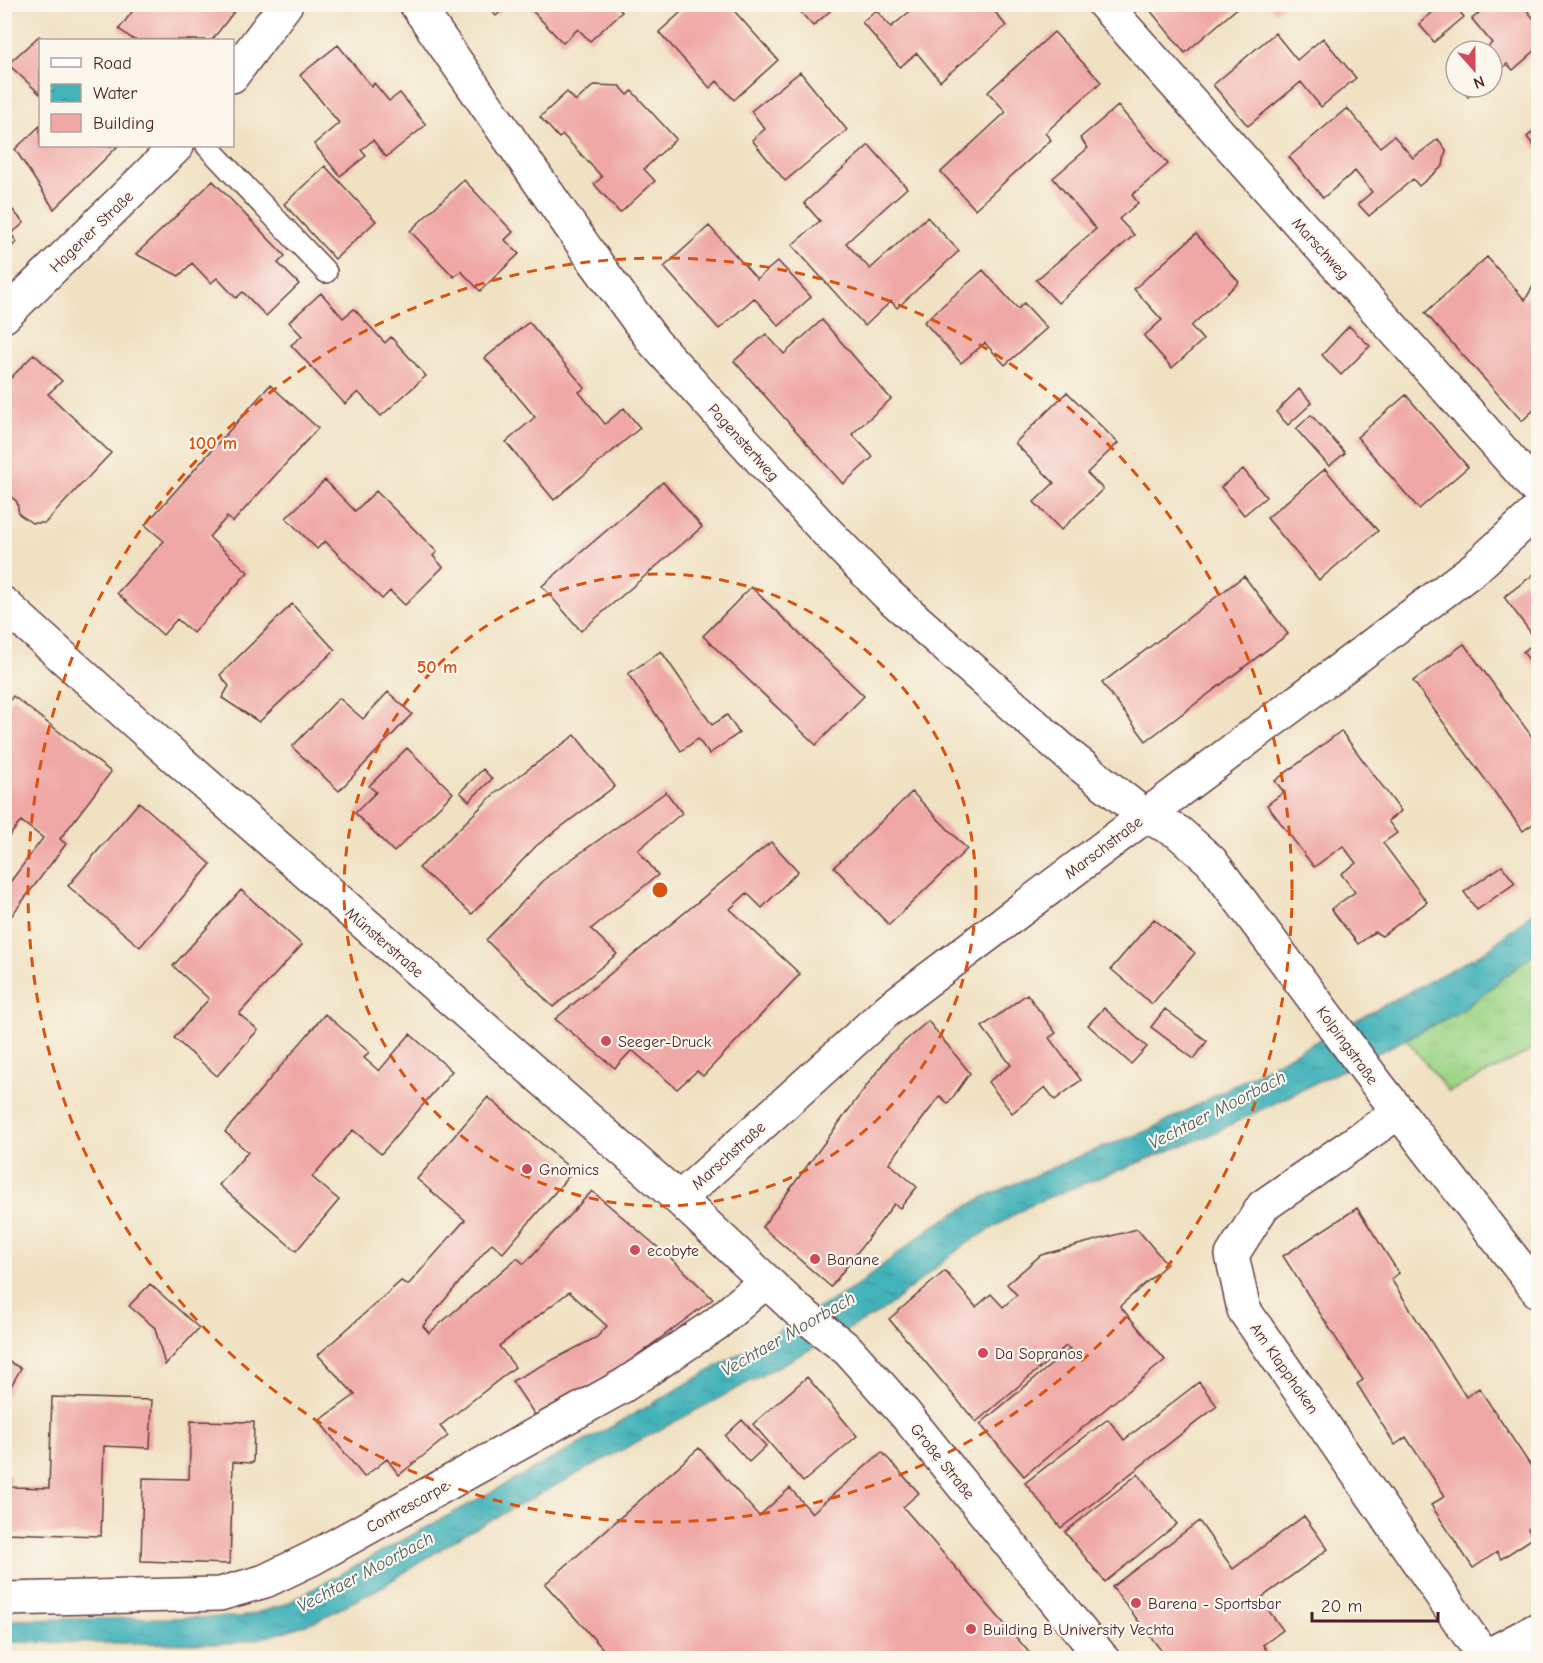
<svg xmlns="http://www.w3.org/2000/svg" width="1543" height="1663" font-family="'Comic Neue',sans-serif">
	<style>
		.grass { fill: url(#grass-tufts); stroke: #747a59; stroke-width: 1.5 }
		.water { fill: url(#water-ripples); stroke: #466972; stroke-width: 1.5 }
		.building { fill: #efa8a5 }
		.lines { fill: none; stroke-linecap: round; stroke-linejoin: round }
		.service-casing { stroke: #633c42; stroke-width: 24 }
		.minor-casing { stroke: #633c42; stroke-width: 36 }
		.tertiary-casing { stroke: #633c42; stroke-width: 36 }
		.service { stroke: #fff; stroke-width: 21 }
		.minor { stroke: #fff; stroke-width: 33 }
		.tertiary { stroke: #fff; stroke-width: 33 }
		.ring { fill: none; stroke: #d8530f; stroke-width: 3; stroke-dasharray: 10 8 }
		.poi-dot { fill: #d1495b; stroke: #fbf7ec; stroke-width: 2 }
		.labels { text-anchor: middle; stroke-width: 4.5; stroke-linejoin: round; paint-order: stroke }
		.street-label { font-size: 16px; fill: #4a1f2b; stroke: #fbf7ec }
		.poi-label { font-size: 16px; fill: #4a1f2b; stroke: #fbf7ec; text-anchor: start }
		.water-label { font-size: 18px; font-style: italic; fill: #475a64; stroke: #fbf7ec }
		.centre { fill: #d8530f; stroke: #fbf7ec; stroke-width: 3 }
		.ring-label { font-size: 18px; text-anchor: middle; font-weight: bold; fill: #d8530f; stroke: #fbf7ec; stroke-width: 4.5; stroke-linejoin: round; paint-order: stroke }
	</style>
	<defs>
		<pattern id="grass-tufts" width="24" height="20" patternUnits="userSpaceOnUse" patternTransform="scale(1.5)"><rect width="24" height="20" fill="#9dd587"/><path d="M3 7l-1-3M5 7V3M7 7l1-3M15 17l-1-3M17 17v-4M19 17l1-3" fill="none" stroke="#89b675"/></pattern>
		<pattern id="water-ripples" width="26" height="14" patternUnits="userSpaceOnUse" patternTransform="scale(1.5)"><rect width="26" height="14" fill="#43b3ba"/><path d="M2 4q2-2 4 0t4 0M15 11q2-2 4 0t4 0" fill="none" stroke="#3a9197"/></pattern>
	</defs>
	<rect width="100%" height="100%" fill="#fbf7ec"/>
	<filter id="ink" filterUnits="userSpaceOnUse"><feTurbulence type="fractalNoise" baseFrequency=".0167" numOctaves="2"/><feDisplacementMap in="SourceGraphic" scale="12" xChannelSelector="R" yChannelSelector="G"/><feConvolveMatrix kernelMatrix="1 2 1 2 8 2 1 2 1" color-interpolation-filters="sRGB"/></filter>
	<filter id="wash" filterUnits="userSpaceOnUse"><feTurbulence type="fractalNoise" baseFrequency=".008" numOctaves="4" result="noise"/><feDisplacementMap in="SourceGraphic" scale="24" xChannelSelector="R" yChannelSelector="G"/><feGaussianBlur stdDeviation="1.35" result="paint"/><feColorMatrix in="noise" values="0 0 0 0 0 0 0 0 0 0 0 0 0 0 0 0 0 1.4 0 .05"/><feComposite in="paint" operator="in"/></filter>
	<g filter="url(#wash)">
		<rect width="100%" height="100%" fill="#f0e1c2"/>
		<path class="grass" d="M1538 950V1047L1449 1092 1406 1039 1464 1009Z"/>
		<path class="water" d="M1538 908V950L1464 1009 1406 1039 1207 1136 1034 1203 964 1245 882 1311 461 1536 383 1586 318 1620 274 1635 231 1644 5 1642V1620L242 1617 284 1605 622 1421 854 1288 930 1228 982 1198 1080 1156 1152 1129 1486 951Z"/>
		<g id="blocks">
			<path class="building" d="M138 4H240L212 40H134L119 29Z
				M486 4H509L496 16Z
				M526 4H619L617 6 622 12 590 41 578 29 563 43Z
				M690 4H728L778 60 734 100 717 81 710 88 659 32Z
				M919 4H989L1006 26 940 81 917 53 900 67 862 22 876 10 891 27Z
				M1145 4H1242L1185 53Z
				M1442 4H1453L1464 17 1434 42 1419 24Z
				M1489 4H1522L1538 24V48L1513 70 1507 64 1492 77V51H1483L1492 43 1472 19Z
				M794 5H837L813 26Z
				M1268 5H1284L1275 12Z
				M1054 32 1101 82 1045 133 1051 140 975 209 941 172 1006 112 988 92Z
				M1275 33 1297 60 1323 38 1356 78 1321 107 1301 82 1248 126 1213 85Z
				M39 36 43 40H40V94L8 64Z
				M338 45 372 87 374 83 389 101 400 93 426 125 386 157 373 140 361 150 366 156 340 176 314 144 339 123 300 75Z
				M800 72 847 130 785 181 752 140 765 129 751 111Z
				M594 85 620 86 628 95 632 91 676 139 644 169 655 181 620 213 594 184 602 177 563 135 559 138 540 117 567 92 576 101Z
				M1460 87H1480L1468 97Z
				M1118 106 1168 164 1132 195 1138 203 1119 219 1134 235 1058 303 1036 280 1096 229 1053 178 1088 148 1080 138Z
				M1347 108 1380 147 1394 136 1413 158 1438 139 1446 150 1443 166 1419 186 1413 179 1369 216 1358 204 1372 192 1355 171 1323 198 1289 157Z
				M40 126V146H118L54 209 15 149Z
				M1538 127V151L1527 137Z
				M869 145 907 188 846 243 870 269 927 217 959 251 897 308 891 301 865 326 792 245 820 221 804 203Z
				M325 166 376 221 335 259 284 204Z
				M464 180 513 232 505 240 519 254 480 291 461 271 454 277 410 231Z
				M213 181 285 256 278 263 299 284 266 316 243 292 236 298 217 278 211 283 192 263 179 276 136 254Z
				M4 200 24 223 11 234 17 242 4 252Z
				M709 226 757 279 778 261 811 297 779 326 754 298 719 329 664 267Z
				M1196 234 1239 282 1191 326 1203 340 1172 368 1144 336 1162 320 1134 289Z
				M1487 257 1525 300 1538 278V406L1522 421 1425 313Z
				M983 270 1018 309 1024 303 1047 328 1005 365 985 343 961 363 924 322Z
				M321 293 343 318 354 309 385 343 391 337 426 376 381 416 358 392 345 404 291 345 302 336 289 322Z
				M822 320 891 399 852 434 873 457 843 484 734 361 766 334 784 354Z
				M529 322 585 388 579 392 605 424 624 408 640 428 554 500 506 442 535 417 485 358Z
				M1349 326 1370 346 1341 375 1322 355Z
				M34 354 62 381 48 394 111 453 45 523H32L19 514 17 502 4 490V385Z
				M270 385 318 428 233 522 227 517 209 537 248 572 193 633 177 619 163 635 117 593 164 541 145 525Z
				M1299 389 1312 403 1288 425 1276 412Z
				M1067 392 1118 443 1087 473 1103 489 1061 530 1034 502 1054 483 1015 443Z
				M1406 395 1468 467 1419 509 1357 437Z
				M1311 415 1345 453 1329 466 1296 429Z
				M1243 469 1266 497 1244 515 1221 487Z
				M1325 469 1378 531 1319 580 1267 518Z
				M325 480 355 511 376 491 437 552 433 556 443 567 405 605 390 591 382 599 325 541 317 549 286 518Z
				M663 482 702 527 581 631 542 586Z
				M1538 571V672L1523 652 1537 641 1504 597Z
				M1244 576 1288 634 1146 741 1102 683Z
				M751 587 864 696 816 745 703 636Z
				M292 604 335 650 259 722 222 698 229 686 220 675Z
				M1464 644 1538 745V820L1523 831 1413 681Z
				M661 651 712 725 727 715 739 733 709 754 698 739 681 751 628 674Z
				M388 692 412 714 339 791 292 747 339 698 363 719Z
				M13 696 111 772 60 839 66 844 6 923 4 876 11 881 43 838 21 821 4 843V709Z
				M1341 731 1401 811 1388 821 1397 833 1383 843 1427 902 1382 936 1375 932 1358 944 1331 909 1355 892 1341 874 1356 863 1343 846 1314 867 1267 805 1284 792 1275 781Z
				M575 735 615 786 536 846 472 914 419 868 493 795Z
				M407 748 453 793 394 852 355 813 376 792 369 786Z
				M483 769 492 779 469 801 460 792Z
				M666 792 682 813 638 850 658 875 591 929 617 954 553 1007 486 940 548 876Z
				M912 792 967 849 889 925 834 867Z
				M139 802 211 864 140 947 68 886Z
				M771 842 798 871 762 908 747 893 730 909 800 974 703 1076 697 1071 677 1089 632 1050 615 1068 555 1019Z
				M1502 866 1515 883 1477 910 1464 892Z
				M241 890 302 945 239 1014 258 1030 217 1076 174 1038 209 999 173 966Z
				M1154 919 1195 953 1152 1004 1111 969Z
				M1027 994 1056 1033 1049 1038 1081 1080 1055 1100 1045 1087 1012 1113 988 1082 1011 1065 982 1027Z
				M1104 1008 1147 1047 1131 1064 1088 1025Z
				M1165 1009 1207 1041 1194 1059 1151 1027Z
				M325 1014 369 1052 364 1058 379 1071 410 1034 452 1071 381 1154 353 1130 312 1177 339 1200 296 1251 219 1185 248 1152 225 1132Z
				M928 1021 970 1073 948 1104 940 1096 889 1163 917 1187 900 1208 894 1204 831 1287 762 1227 890 1054Z
				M488 1097 573 1171 503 1253 492 1243 423 1326 429 1333 517 1258 524 1264 592 1191 675 1262 713 1299 620 1368 535 1415 512 1381 597 1337 607 1326 569 1292 499 1346 515 1367 440 1426 448 1436 399 1475 387 1459 364 1477 319 1421 355 1395 318 1355 401 1281 408 1285 465 1220 417 1179Z
				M1357 1208 1399 1273 1391 1279 1466 1397 1479 1388 1538 1477V1522L1528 1529 1533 1538 1501 1559 1497 1552 1473 1568 1431 1505 1445 1496 1406 1437 1395 1445 1357 1384 1363 1380 1283 1256Z
				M1137 1229 1167 1264 1120 1306 1165 1360 1024 1476 980 1424 1070 1349 1066 1346 976 1422 889 1319 945 1271 976 1307 991 1294 1003 1307 1017 1295 1007 1284 1041 1255Z
				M150 1284 199 1328 165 1365 155 1328 129 1306Z
				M4 1359 21 1368 4 1399Z
				M807 1377 857 1436 803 1482 753 1424Z
				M1199 1382 1217 1406 1061 1528 1025 1483 1108 1419 1124 1440Z
				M52 1397 152 1400 150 1448 104 1446 101 1536 4 1533V1475L11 1476 10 1487 49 1488Z
				M742 1420 766 1446 749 1462 725 1436Z
				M191 1421 254 1422 253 1463 233 1462 230 1564 141 1561 143 1478 189 1479Z
				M699 1448 759 1516 790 1488 812 1513 882 1452 919 1493 903 1507 1034 1658H611L545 1584Z
				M1138 1474 1177 1524 1105 1582 1065 1532Z
				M1304 1516 1328 1549 1260 1599 1283 1630 1263 1645 1272 1658H1167L1112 1587 1199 1521 1233 1569Z"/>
		</g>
	</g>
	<g filter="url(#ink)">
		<use href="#blocks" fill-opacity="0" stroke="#633c42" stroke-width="1.5"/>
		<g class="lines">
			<defs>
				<path id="service" d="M207 146 326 272"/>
				<path id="minor" d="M416 4 591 256 654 342 821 526 887 594 1073 759 1144 815
					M1104 4 1538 491
					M232 76 286 4
					M4 316 177 146
					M1399 1112 1263 1206 1232 1255 1244 1310 1485 1658
					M4 1599 220 1594 265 1581 313 1558 623 1386 716 1324 765 1282
					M1483 1658 1538 1629"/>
				<path id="tertiary" d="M4 604 135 722 679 1199 796 1309 848 1350 905 1414 1102 1658
					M1144 815 1178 832 1211 861 1377 1084 1538 1291
					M679 1199 889 1009 1475 568 1538 510"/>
			</defs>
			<use href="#service" class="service-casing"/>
			<use href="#minor" class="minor-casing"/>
			<use href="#tertiary" class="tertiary-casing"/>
			<use href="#service" class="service"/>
			<use href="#minor" class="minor"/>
			<use href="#tertiary" class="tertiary"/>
		</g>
	</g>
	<g class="ring">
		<circle cx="660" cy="890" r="316"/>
		<circle cx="660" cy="890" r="632"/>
	</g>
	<g class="poi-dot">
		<circle cx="606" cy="1041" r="6"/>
		<circle cx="527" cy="1169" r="6"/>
		<circle cx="635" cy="1250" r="6"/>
		<circle cx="815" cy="1259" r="6"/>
		<circle cx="983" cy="1353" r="6"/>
		<circle cx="1136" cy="1603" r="6"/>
		<circle cx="971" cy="1629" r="6"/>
	</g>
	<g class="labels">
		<g class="street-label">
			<text transform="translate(91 231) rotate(-44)" y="6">Hagener Straße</text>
			<text transform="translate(1321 248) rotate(48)" y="6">Marschweg</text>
			<text transform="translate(744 442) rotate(48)" y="6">Pagenstertweg</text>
			<text transform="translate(1103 847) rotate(-37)" y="6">Marschstraße</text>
			<text transform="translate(385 942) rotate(41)" y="6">Münsterstraße</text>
			<text transform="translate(1348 1045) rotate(54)" y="6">Kolpingstraße</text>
			<text transform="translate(728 1155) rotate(-42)" y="6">Marschstraße</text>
			<text transform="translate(1285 1368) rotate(55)" y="6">Am Klapphaken</text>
			<text transform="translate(943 1461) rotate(51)" y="6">Große Straße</text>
			<text transform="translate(407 1506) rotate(-29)" y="6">Contrescarpe</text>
		</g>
		<g class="poi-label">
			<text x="618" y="1047">Seeger-Druck</text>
			<text x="539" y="1175">Gnomics</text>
			<text x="647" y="1256">ecobyte</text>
			<text x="827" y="1265">Banane</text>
			<text x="995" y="1359">Da Sopranos</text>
			<text x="1148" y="1609">Barena - Sportsbar</text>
			<text x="983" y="1635">Building B University Vechta</text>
		</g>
		<g class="water-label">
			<text transform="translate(1217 1110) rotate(-27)" y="6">Vechtaer Moorbach</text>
			<text transform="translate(788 1334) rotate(-30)" y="6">Vechtaer Moorbach</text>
			<text transform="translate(365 1572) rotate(-28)" y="6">Vechtaer Moorbach</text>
		</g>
	</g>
	<circle cx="660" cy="890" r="9" class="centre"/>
	<g class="ring-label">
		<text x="213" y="449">100 m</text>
		<text x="437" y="673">50 m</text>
	</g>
	<rect width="1543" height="1663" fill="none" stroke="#fbf7ec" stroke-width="24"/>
	<rect x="39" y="39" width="195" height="108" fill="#fbf7ec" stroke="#b4a19f" stroke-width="1.5"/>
	<rect x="51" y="58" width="30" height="9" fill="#ffffff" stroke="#b4a19f" stroke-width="1.5"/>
	<text x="93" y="69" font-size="18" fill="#4a1f2b">Road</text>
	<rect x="51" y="84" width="30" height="18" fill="url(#water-ripples)" stroke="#b4a19f" stroke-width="1.5"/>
	<text x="93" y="99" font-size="18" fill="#4a1f2b">Water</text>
	<rect x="51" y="114" width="30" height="18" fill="#efa8a5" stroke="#b4a19f" stroke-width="1.5"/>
	<text x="93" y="129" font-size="18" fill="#4a1f2b">Building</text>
	<g transform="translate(1474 69) rotate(159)"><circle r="28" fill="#fbf7ec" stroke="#b4a19f" stroke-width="1.5"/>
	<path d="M0-4.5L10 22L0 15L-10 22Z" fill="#d1495b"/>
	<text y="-9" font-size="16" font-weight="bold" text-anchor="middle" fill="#4a1f2b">N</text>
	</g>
	<path d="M1312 1612v9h126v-9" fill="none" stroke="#4a1f2b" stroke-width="3"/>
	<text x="1321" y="1612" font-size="18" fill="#4a1f2b" stroke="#fbf7ec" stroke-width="4.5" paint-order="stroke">20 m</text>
</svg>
